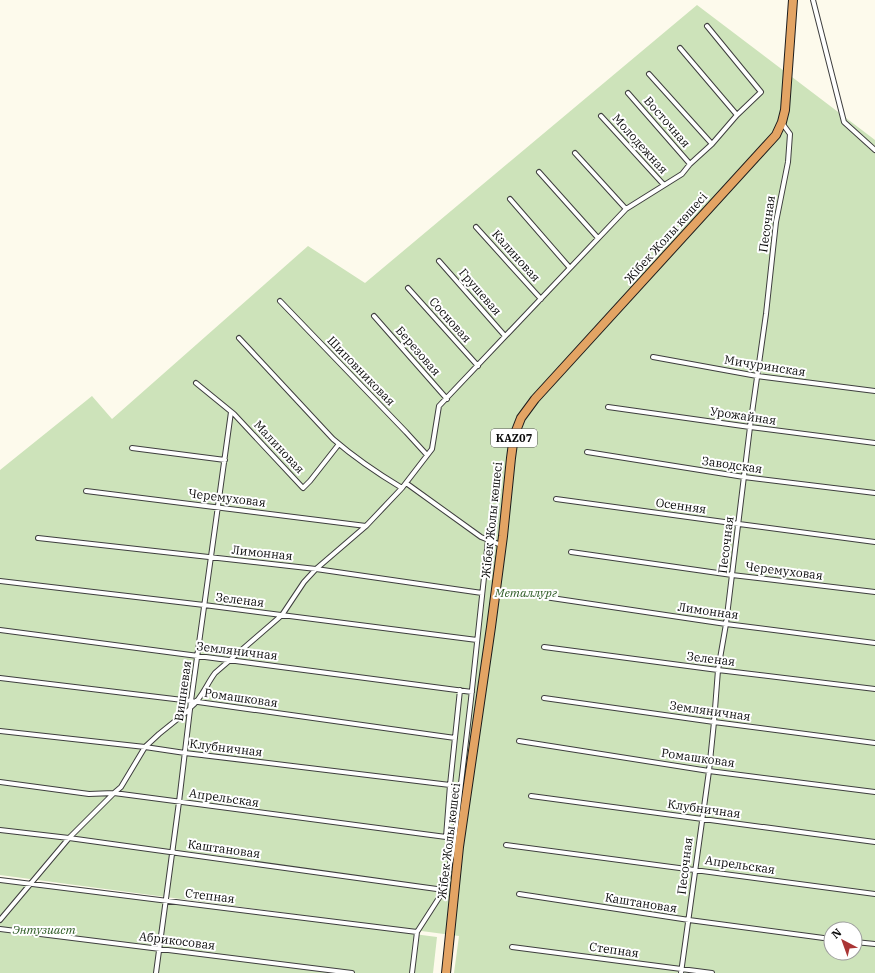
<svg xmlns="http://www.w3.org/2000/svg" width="875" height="973" font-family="'IBM Plex Serif',serif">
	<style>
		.green { fill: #cde3ba; fill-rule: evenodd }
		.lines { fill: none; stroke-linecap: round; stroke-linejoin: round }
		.street-casing { stroke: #3e3e3e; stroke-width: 6 }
		.highway-casing { stroke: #1c1c1c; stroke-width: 10 }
		.street { stroke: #fff; stroke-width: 4 }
		.highway { stroke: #e3a464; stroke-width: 8 }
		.labels { text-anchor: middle; stroke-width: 4; stroke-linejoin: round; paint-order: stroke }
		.shield { fill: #fff; stroke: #545454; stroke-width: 1 }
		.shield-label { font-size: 11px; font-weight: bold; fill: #0b0b0b }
		.street-label { font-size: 12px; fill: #0b0b0b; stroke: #fff }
		.park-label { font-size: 12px; font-style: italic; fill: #2d5b24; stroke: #fff }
	</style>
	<rect width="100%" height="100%" fill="#fdfaec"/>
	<path class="green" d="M697 5 875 140V973H454L459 936 0 875V470L92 396 112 419 308 246 365 283ZM831 929H855V953H831Z
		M0 880 437 937 433 973H0Z"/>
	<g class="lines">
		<defs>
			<path id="street" d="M813 0 844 122 875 150
				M680 48 737 115
				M649 74 712 144
				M628 93 690 164
				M601 116 664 185
				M575 153 626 209
				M539 172 598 238
				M510 199 570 268
				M476 227 541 299
				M439 261 505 336
				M408 288 478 366
				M280 301 406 432 427 455
				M374 316 447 399
				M239 338 333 439C355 458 377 473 402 488
				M653 357 757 376 875 391
				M196 383 234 414 303 488 310 481 339 444
				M608 407 750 427 875 443
				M132 448 225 460
				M587 452 744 477 875 493
				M406 483 481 537 501 545
				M86 491 366 526
				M556 499 739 524 875 542
				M38 538 316 569 482 593
				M571 552 732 575 875 592
				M0 581 204 605 477 640
				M538 596 726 624 875 643
				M0 630 472 692
				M544 647 718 670 875 689
				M0 678 191 701 455 738
				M544 698 714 722 875 743
				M191 707C202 698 206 685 215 673L282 615 304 582 316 569 366 526 402 488 432 449 439 406 626 209 682 174 690 164 712 144 737 115 761 92 707 26
				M0 731 145 747 185 753 450 785
				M519 741 709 771 875 792
				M0 782 89 794 114 793 446 837 450 785 460 690
				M531 796 875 842
				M0 830 69 838 444 890
				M506 845 875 894
				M0 880 417 932
				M519 894 689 920 831 939
				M0 920 69 838 114 793 121 787 145 747 159 734 190 709
				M0 929 352 973
				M855 942 875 944
				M512 947 712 973
				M156 973 179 802 191 701 231 412
				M412 973 417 932 444 890 453 851 471 699 488 540
				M681 973 709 771 714 722 718 670 726 624 750 427 766 314 776 222 788 162 790 134 782 123"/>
			<path id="highway" d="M446 973 459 847 491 627 503 536 511 458 514 436 521 418 535 399 776 135 782 122 785 110 793 0"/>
		</defs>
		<use href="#street" class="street-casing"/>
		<use href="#highway" class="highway-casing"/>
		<use href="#street" class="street"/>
		<use href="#highway" class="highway"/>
	</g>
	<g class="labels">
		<rect class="shield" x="491" y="429" width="46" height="18" rx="3"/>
		<g class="shield-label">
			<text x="514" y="442">KAZ07</text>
		</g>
		<g class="street-label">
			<text transform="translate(667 122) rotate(49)" y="4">Восточная</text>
			<text transform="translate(640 144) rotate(48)" y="4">Молодежная</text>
			<text transform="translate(767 224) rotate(-82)" y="4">Песочная</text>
			<text transform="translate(666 238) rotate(-48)" y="4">Жібек Жолы көшесі</text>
			<text transform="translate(516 256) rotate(48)" y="4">Калиновая</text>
			<text transform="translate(480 292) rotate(49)" y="4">Грушевая</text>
			<text transform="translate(450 320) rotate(48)" y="4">Сосновая</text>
			<text transform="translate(418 351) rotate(49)" y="4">Березовая</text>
			<text transform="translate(765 366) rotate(9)" y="4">Мичуринская</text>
			<text transform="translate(361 371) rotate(46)" y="4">Шиповниковая</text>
			<text transform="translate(743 416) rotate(8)" y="4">Урожайная</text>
			<text transform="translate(279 447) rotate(47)" y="4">Малиновая</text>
			<text transform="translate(732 465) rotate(8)" y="4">Заводская</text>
			<text transform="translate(227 498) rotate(7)" y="4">Черемуховая</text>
			<text transform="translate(681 506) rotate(8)" y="4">Осенняя</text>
			<text transform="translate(492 520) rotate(-84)" y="4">Жібек Жолы көшесі</text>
			<text transform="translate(726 545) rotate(-83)" y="4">Песочная</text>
			<text transform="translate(262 553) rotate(6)" y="4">Лимонная</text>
			<text transform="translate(784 571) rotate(7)" y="4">Черемуховая</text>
			<text transform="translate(240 600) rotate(7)" y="4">Зеленая</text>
			<text transform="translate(708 611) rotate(8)" y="4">Лимонная</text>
			<text transform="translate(237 651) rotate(7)" y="4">Земляничная</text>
			<text transform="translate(711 659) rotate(7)" y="4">Зеленая</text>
			<text transform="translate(183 691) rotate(-82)" y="4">Вишневая</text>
			<text transform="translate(241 698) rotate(8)" y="4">Ромашковая</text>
			<text transform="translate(710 711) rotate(8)" y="4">Земляничная</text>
			<text transform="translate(226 748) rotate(7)" y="4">Клубничная</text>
			<text transform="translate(698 758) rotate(8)" y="4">Ромашковая</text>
			<text transform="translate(224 798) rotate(8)" y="4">Апрельская</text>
			<text transform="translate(704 809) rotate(8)" y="4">Клубничная</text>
			<text transform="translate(449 841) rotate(-83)" y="4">Жібек Жолы көшесі</text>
			<text transform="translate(224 849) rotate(8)" y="4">Каштановая</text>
			<text transform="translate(740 865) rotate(8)" y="4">Апрельская</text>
			<text transform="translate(685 866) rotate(-83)" y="4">Песочная</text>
			<text transform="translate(210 896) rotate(7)" y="4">Степная</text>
			<text transform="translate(641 903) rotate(9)" y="4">Каштановая</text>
			<text transform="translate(177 941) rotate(7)" y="4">Абрикосовая</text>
			<text transform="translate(614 950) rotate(8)" y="4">Степная</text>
		</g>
		<g class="park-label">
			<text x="526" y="597">Металлург</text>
			<text x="44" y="934">Энтузиаст</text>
		</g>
	</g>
	<g transform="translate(843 941) rotate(319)"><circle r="19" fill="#ffffff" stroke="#9d9d9d"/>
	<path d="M0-3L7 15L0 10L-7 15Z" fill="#aa3535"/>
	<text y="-6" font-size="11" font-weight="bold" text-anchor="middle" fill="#0b0b0b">N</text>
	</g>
</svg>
